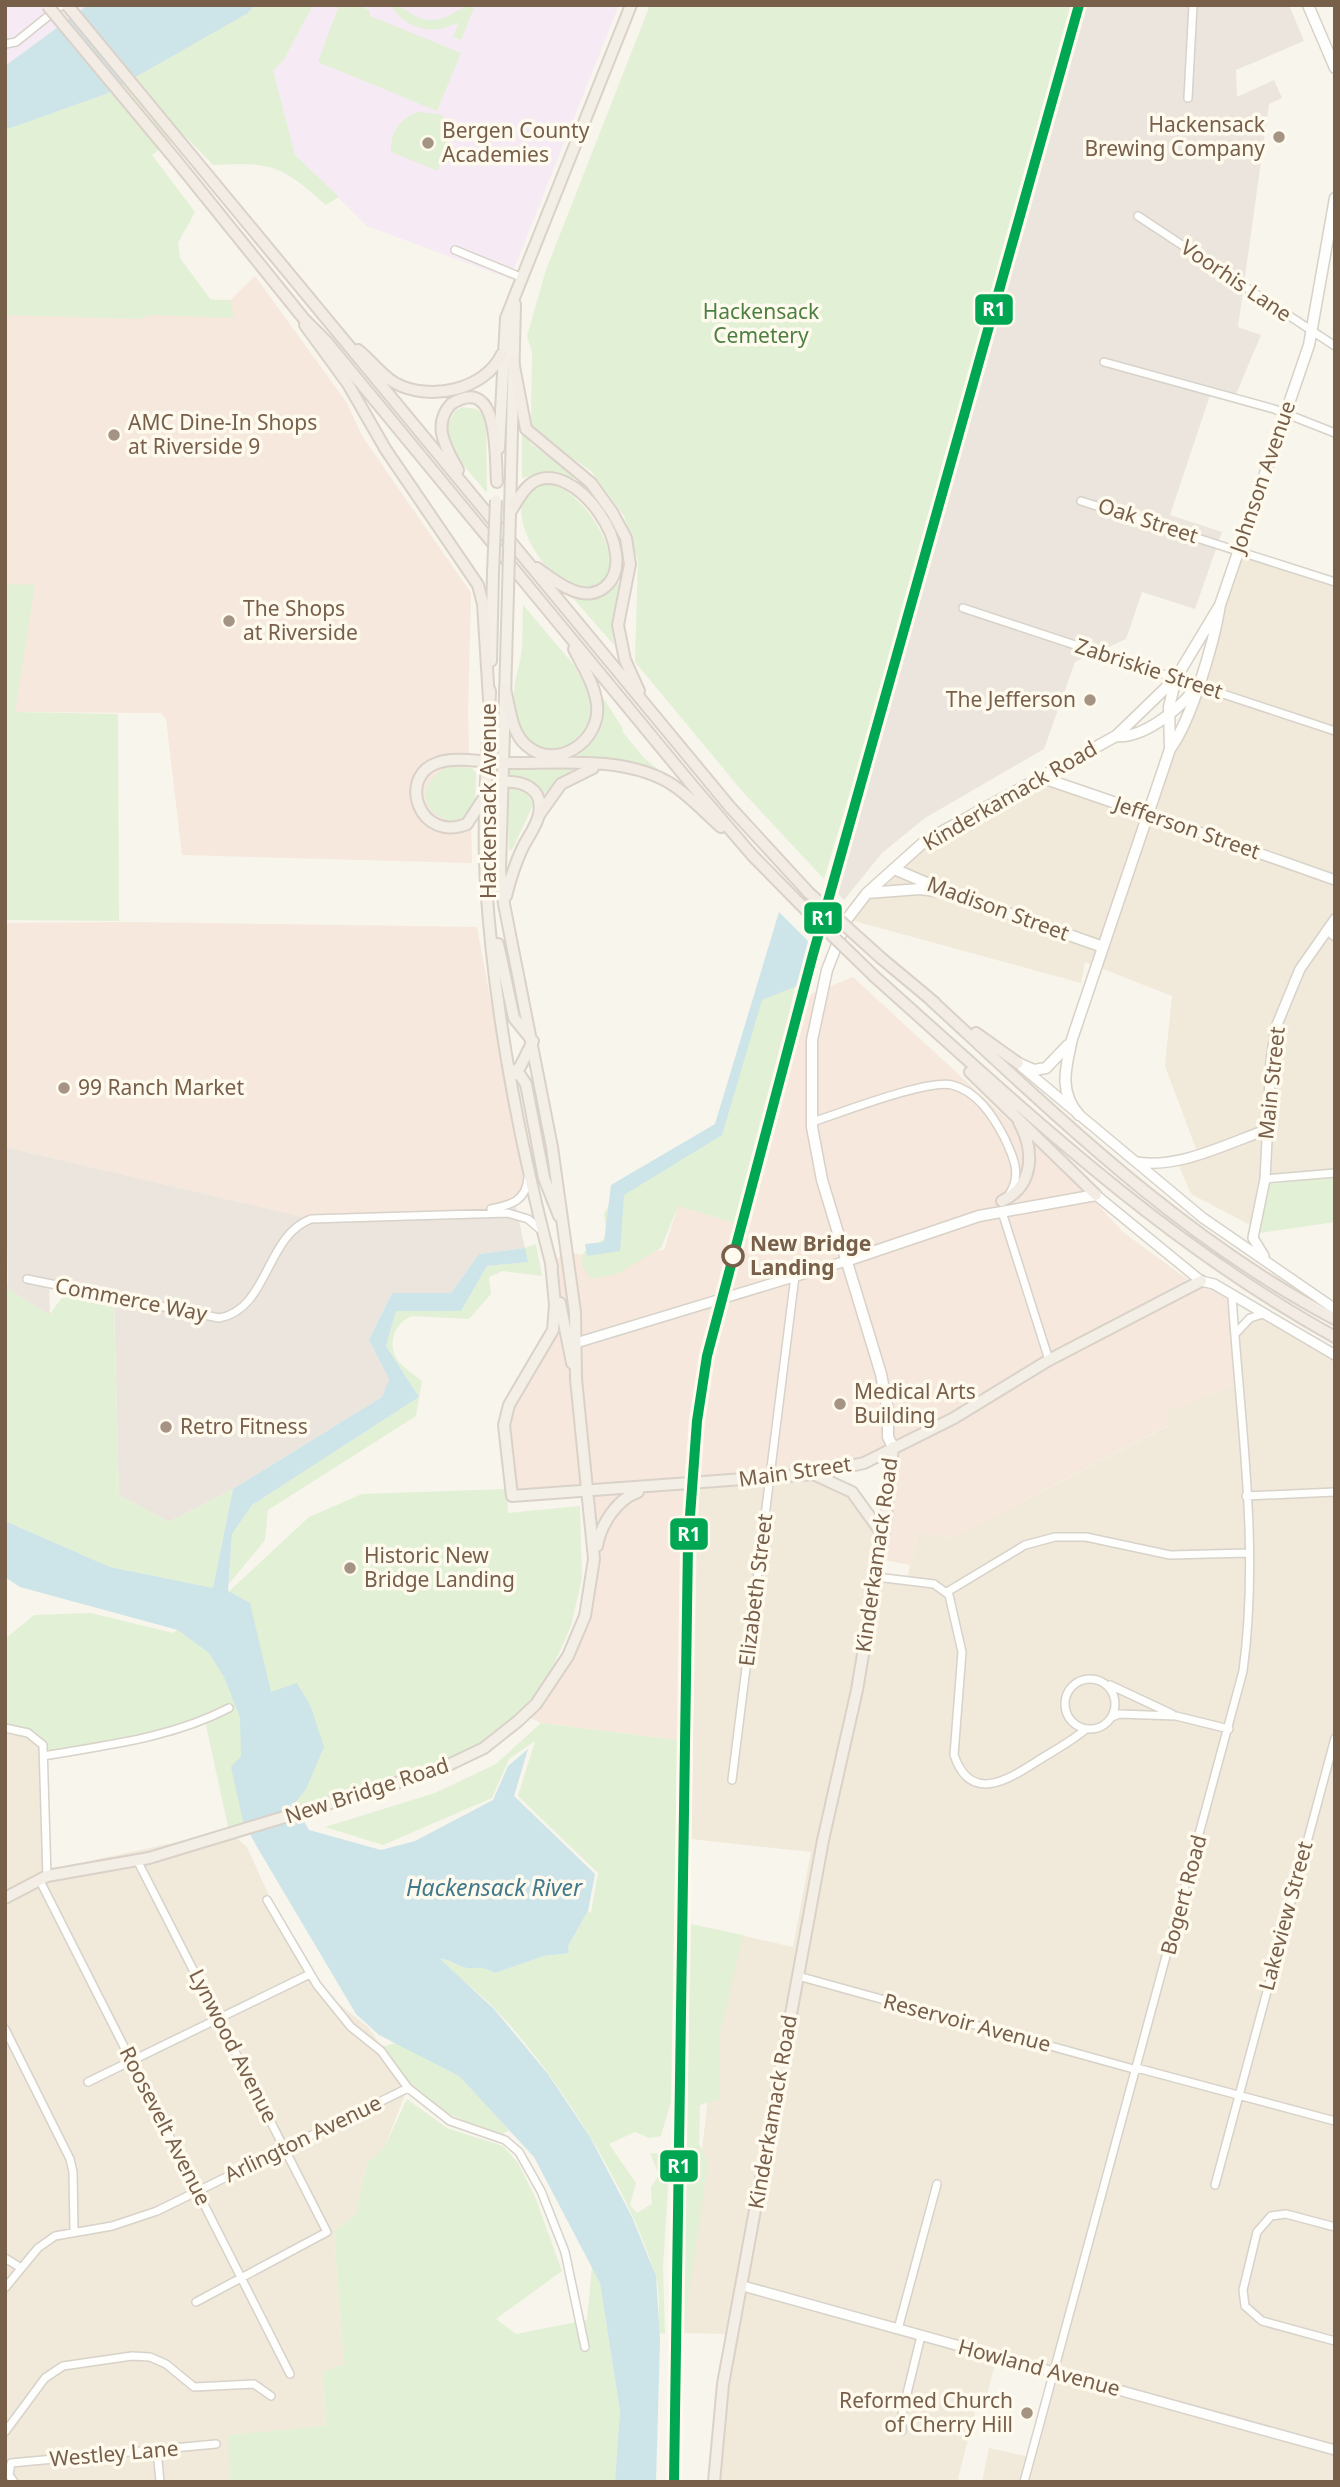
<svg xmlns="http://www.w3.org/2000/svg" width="1340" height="2487" font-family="'Noto Sans',sans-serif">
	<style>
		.residential { fill: #f1e9d9 }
		.commercial { fill: #f6e8dc }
		.industrial { fill: #ebe5dd }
		.education { fill: #f6ebf4 }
		.green { fill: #e2f0d6 }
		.water { fill: #cde4e9 }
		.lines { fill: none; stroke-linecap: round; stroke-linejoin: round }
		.minor-casing { stroke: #d7d2ca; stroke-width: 10 }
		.tertiary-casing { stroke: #d7d2ca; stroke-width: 12 }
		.secondary-casing { stroke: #d8d1c8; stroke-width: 13 }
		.primary-casing { stroke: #dad2c9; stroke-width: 14 }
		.trunk-casing { stroke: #dad2c9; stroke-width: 14 }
		.minor { stroke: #fefefc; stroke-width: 7 }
		.tertiary { stroke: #fefefc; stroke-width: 9 }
		.secondary { stroke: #fefefc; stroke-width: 10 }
		.primary { stroke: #f3efe6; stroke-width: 10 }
		.trunk { stroke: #f2ece5; stroke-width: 10 }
		.rail { stroke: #e6e3e5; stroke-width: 2.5; stroke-dasharray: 10 7; stroke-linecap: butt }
		.primary-bridge-casing { stroke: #dad2c9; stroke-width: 14; stroke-linecap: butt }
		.trunk-bridge-casing { stroke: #dad2c9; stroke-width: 14; stroke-linecap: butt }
		.primary-bridge { stroke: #f3efe6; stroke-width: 10 }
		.trunk-bridge { stroke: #f2ece5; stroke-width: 10 }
		.rail-1-casing { stroke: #fffaee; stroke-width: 16 }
		.rail-1 { stroke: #00a651; stroke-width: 10 }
		.poi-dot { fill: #a59483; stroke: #fffaee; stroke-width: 2.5 }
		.stop-dot { fill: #fffaee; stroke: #785f4a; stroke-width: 3.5 }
		.labels { text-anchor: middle; stroke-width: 7; stroke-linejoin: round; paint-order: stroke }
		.poi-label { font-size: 21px; fill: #785f4a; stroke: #fffaee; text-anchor: start }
		.street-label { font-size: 21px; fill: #785f4a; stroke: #fffaee }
		.park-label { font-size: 21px; fill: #4d7f41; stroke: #fffaee }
		.stop-label { font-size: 21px; font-weight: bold; fill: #785f4a; stroke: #fffaee; text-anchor: start }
		.water-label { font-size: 23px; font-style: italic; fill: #42798c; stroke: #fffaee }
		.line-badge { stroke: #fffaee; stroke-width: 2.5 }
		.badge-label { font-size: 19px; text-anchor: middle; font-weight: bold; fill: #fff }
	</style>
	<rect width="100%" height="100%" fill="#f8f5ec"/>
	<path class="residential" d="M1238 550 1335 582V1173L1265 1179 1254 1227 1191 1194 1177 1161 1198 1154 1165 1066 1172 996 1085 962 1081 983 847 919 925 841 1040 777 1148 814 1177 740Z
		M1256 1316 1335 1355V2482H982L989 2448 1029 2457 1052 2372 997 2357 987 2394 980 2392 958 2479 967 2482H714L732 2334 681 2333 727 1932 793 1947 811 1852 691 1839 698 1484 813 1474 852 1492 883 1535 877 1577 907 1579 918 1532 953 1538 1170 1425 1164 1412 1240 1382 1235 1334Z
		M5 1728 28 1733 43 1745 47 1870 229 1831 247 1847 284 1929 329 1996 368 2027 397 2068 406 2092 384 2148 367 2163 356 2214 334 2231 344 2364 323 2372 326 2426 229 2435 230 2482H5Z"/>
	<path class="commercial" d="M255 276 347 403 362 436 471 593 468 713 472 863 182 855 166 719 161 713 15 712 5 642V293L230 300Z
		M131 922 477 927 526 1195 516 1207 316 1220 5 1147V923Z
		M853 977 1088 1194 1123 1232 1195 1285 1201 1281 1232 1296 1240 1382 1164 1412 1171 1424 953 1538 918 1532 910 1565 879 1559 893 1448 864 1463 691 1485 677 1740 541 1723 524 1715 553 1682 589 1595 588 1492 512 1496 504 1425 509 1405 549 1341 551 1263 568 1252 587 1256 664 1250 678 1206 734 1223 791 1002Z"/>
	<path class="industrial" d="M1081 5H1289L1304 41 1236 70 1237 97 1274 80 1282 98 1269 104 1238 327 1261 335 1234 399 1211 392 1170 515 1222 532 1195 609 1142 592 1126 639 1075 662 1044 749 925 818 882 853 844 900 835 890Z
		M5 1147 316 1220 516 1207 525 1248 479 1254 451 1293H392L369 1340 389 1379 382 1397 233 1489 169 1522 119 1495 114 1297 49 1284 50 1316 8 1289Z"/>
	<path class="education" d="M5 5H88L5 66Z
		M313 5H619L510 279 367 226 295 155 272 70 283 61Z"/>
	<path class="green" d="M255 5H313L283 61 273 70 295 155 339 197 326 205C281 165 273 162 213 165L182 133 152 155 195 212 178 243 180 258 211 300H230L234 318 151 315 138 319 5 315V130L106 94 248 13Z
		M339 5H358L370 11V16L461 53 437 111 318 62Z
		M390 5C406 5 414 21 432 20 450 20 459 5 475 5L461 40 453 37 459 22C433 36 407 30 390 5Z
		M650 5H1087L824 879 742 791 635 662 638 560 624 516 591 471 531 429 532 352 527 336 546 270Z
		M417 112 439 114 454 124 438 171 391 152C391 131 399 120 417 112Z
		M462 407 477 409 486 418 487 493 454 454 445 429 455 411Z
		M522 429 531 444 576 476 573 479C552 471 542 475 522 478Z
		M554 485C600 501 644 603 573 585 536 576 488 480 554 485Z
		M621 580 612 620 614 645 571 596C595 596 602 603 621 580Z
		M5 584 35 585 15 712 118 714 119 921 5 920Z
		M523 605 574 665 592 697 590 727C576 741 563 753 542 747 507 736 512 688 519 665 524 648 522 623 523 605Z
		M604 699 623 729 622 731 644 758 668 777 563 759C581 752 598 742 603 721 604 713 601 705 604 699Z
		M448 767 472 768 476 773C475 795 479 815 453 821 418 815 417 781 448 767Z
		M509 769H572V771L544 794 524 777 509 775Z
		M511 788 527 793 533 805 512 850H509L507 790Z
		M782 917 807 942 734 1223 678 1206 661 1248 617 1274 591 1279 581 1263 584 1252 607 1237 604 1214 624 1178 721 1124Z
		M1335 1176V1222L1247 1235 1261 1185Z
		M536 1244 542 1276 503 1271 489 1277 491 1294 469 1319 413 1316C394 1321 386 1347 399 1362 405 1369 415 1375 422 1381L416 1416 268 1510 265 1540 229 1584 232 1534 252 1505 419 1397 386 1346 396 1310 461 1311 487 1266 528 1262 525 1248Z
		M5 1264 8 1289 49 1315 64 1295 114 1306 119 1495 169 1522 233 1489 213 1588 110 1567 5 1521Z
		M507 1489 508 1513 580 1506 582 1578 571 1626 550 1673 522 1710 480 1744 434 1769 229 1831 205 1721 181 1730 44 1756 36 1737 5 1728V1639L34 1615 91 1613 173 1633 223 1597 309 1517 362 1494Z
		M541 1723 677 1740 671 2101 661 2136 650 2138 635 2132 609 2144 636 2183 630 2205 637 2213 652 2204 651 2187 659 2175 650 2153 670 2154 663 2268 665 2334 659 2333C658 2315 661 2292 655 2274 631 2192 555 2071 495 2009 478 1991 457 1977 440 1959 450 1959 458 1967 467 1968 483 1969 477 1964 495 1973L544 1956 569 1953 568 1946 588 1911 591 1913 598 1873 518 1796 535 1741 509 1759 492 1798 383 1845 325 1827 435 1793 496 1764Z
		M691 1924 743 1935 720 2033 719 2099 700 2105 699 2144 708 2163 683 2331Z
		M396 2043 459 2076 509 2130 499 2136 439 2110 415 2093 382 2047Z
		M407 2099 447 2128 503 2146 518 2163 536 2199 562 2271 496 2319 516 2334 587 2320 592 2267 600 2283 620 2411 615 2482H230L228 2435 326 2426 323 2372 344 2364 334 2231 356 2214 367 2163 384 2148Z"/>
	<path class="water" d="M88 5H255L248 13 106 94 5 130V66Z
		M779 912 808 941 801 971 812 973 808 989 797 986 762 1000 722 1135 624 1195 620 1251 587 1256 585 1244 604 1242 611 1185 715 1124Z
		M525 1248 528 1262 487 1266 461 1311H396L386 1346 419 1397 252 1505 232 1534 228 1591 250 1603 271 1692 297 1683 311 1707 324 1747 306 1789 294 1804 309 1830 381 1850 415 1841 493 1800 508 1766 528 1749 514 1796 595 1874 588 1911 568 1946 569 1953 544 1956 495 1973C478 1965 482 1969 467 1968 458 1967 451 1959 440 1959L494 2009 548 2074 590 2137 632 2217 656 2276 660 2340 656 2482H615L620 2411 600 2283 534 2157 459 2076 379 2035 356 2014 257 1847 243 1821 231 1767 241 1756 240 1717 224 1677 209 1653 178 1630 20 1587 5 1577V1521L110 1567 213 1588 233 1489 382 1397 389 1379 369 1340 392 1293H451L479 1254Z"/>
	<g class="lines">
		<defs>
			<path id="minor" d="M5 44 16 42 62 5
				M1188 98 1193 5
				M1138 216 1335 346
				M455 250 523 278
				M1104 362 1274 409 1335 433
				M1081 501 1335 582
				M963 608 1335 731
				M1326 930 1335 937
				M812 1122C841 1113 927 1079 952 1085 977 1091 993 1116 1004 1137 1013 1156 1022 1174 1010 1193
				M1265 1179 1335 1173
				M491 1209C511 1205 526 1201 528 1178
				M1002 1212 1049 1360
				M27 1279 219 1318C269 1309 265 1236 311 1219L508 1213 528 1219 542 1231
				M1235 1334 1250 1318 1263 1314
				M1246 1496 1335 1492
				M876 1577 934 1584 949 1595 962 1652 954 1755C971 1805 1009 1779 1039 1760 1055 1750 1072 1741 1086 1729
				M947 1592 1025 1545 1055 1537H1086L1170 1555 1248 1553
				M1065 1704a25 25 0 1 1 50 0a25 25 0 1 1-50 0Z
				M1110 1685 1172 1714
				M1112 1717 1119 1714 1176 1716 1229 1729
				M5 1728 28 1733 43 1745 47 1876
				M44 1756C107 1745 171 1738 229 1708
				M732 1780 795 1276
				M137 1860 327 2232 196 2302
				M39 1879 290 2374
				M267 1900 317 1985 351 2027 381 2051 408 2088 450 2121 505 2140 519 2152 541 2191 565 2252 585 2347
				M798 1976 1137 2070
				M5 2029 70 2159 73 2172 74 2232
				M1137 2068 1335 2121
				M88 2082 310 1974
				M1215 2185 1335 1738
				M1335 2227 1286 2214 1271 2216 1257 2232 1243 2290 1245 2306 1262 2321 1335 2341
				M5 2258 21 2268
				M5 2288 38 2248 55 2236 112 2226 157 2211 408 2088
				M898 2329 937 2184
				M902 2431V2414L921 2336
				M5 2432 45 2378 63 2366 132 2356 150 2357 166 2364 194 2387 254 2384 271 2396
				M157 2450 160 2482
				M14 2482 9 2475 11 2463 216 2444
				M1024 2482 1243 1671C1260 1547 1240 1420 1232 1296"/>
			<path id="tertiary" d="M1148 814 1335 880
				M1022 1067 1203 1218 1335 1309
				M1136 1162C1179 1169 1226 1144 1266 1130
				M1096 1195 1201 1281 1214 1284 1335 1355
				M1264 1256 1253 1238 1265 1179 1271 1061 1276 1027 1300 969 1335 919
				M576 1343 846 1261
				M743 2286 1335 2450"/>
			<path id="secondary" d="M1308 5 1335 68
				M1116 736C1142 739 1177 711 1193 691
				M1170 749 1169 707 1175 682
				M1040 777 1148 814
				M894 869 948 892 1103 947
				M867 893 920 889 936 891
				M1018 1063 1034 1070 1046 1068 1068 1045
				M1079 1115C1058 1091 1066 1067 1072 1039L1170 749C1192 719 1214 642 1220 605L1309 345 1335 198
				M846 1261 979 1216 1096 1195
				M893 1447 888 1437V1411L881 1374 822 1180 812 1127V1040L827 970 847 919 867 893 925 841 1116 736 1176 678 1220 605"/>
			<path id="primary" d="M499 448 506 318 631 5
				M510 513 515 304
				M491 661 493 573
				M490 691C488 754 482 819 486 883 494 1009 520 1145 552 1267
				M496 785 501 782C522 780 544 788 539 814 537 826 527 838 522 849 515 864 510 880 506 896
				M485 796 467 824C419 843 397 777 437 763 453 757 475 761 492 762
				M498 944 514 1018 531 1039
				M512 1073 520 1075 526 1084 544 1178 559 1216
				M512 1073 520 1067 533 1041
				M551 1263 555 1305 553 1330 509 1405 504 1425 512 1496 813 1474 864 1463 954 1418 1049 1360 1201 1281
				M560 1303 572 1363
				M813 1474 852 1492 883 1535
				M597 1546C601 1524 617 1499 638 1492
				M5 1898 47 1876 149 1858 436 1771 484 1748 518 1721 536 1704 568 1656 585 1616 594 1559 576 1379 575 1312 552 1147 504 904 500 870 508 592
				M714 2482 723 2384 823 1840 857 1690 885 1524 893 1447"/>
			<path id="trunk" d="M67 5 730 807 809 893
				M175 159 304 319 326 341 692 785 752 855 808 912
				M305 325 348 384 386 450 478 585 483 604 489 699
				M358 350C371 360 381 375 395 383 430 402 485 390 502 354
				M513 361 526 429 591 483 612 512 626 538 630 564 618 625 625 660 639 691
				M458 470C447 449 431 426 451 404 500 373 495 456 497 482
				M510 513C516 503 522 490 532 483 574 455 644 555 605 587 583 605 555 581 537 568
				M505 689C510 708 511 732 526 745 556 772 601 741 597 705 595 685 583 667 574 649
				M502 763C554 764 621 755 668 782 687 793 704 812 721 827
				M539 815 561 784 593 768
				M881 958 935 1003
				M875 977C1022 1108 1161 1241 1335 1337
				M931 1000C1058 1117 1181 1238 1335 1319
				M976 1033 1018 1063
				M970 1072 1096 1195
				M1002 1201C1034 1186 1035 1151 1019 1122"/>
		</defs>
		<use href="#minor" class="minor-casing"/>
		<use href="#tertiary" class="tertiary-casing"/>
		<use href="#secondary" class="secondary-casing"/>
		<use href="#primary" class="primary-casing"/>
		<use href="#trunk" class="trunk-casing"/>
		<use href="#minor" class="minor"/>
		<use href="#tertiary" class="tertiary"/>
		<use href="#secondary" class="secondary"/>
		<use href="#primary" class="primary"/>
		<use href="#trunk" class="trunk"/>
		<path class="rail" d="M863 783 889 668 1072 5"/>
		<defs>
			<path id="primary-bridge" d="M493 573 496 500
				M508 592 510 513"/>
			<path id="trunk-bridge" d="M47 5 175 159
				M809 893 881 958
				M808 912 875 977"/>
		</defs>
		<use href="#primary-bridge" class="primary-bridge-casing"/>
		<use href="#trunk-bridge" class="trunk-bridge-casing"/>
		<use href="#primary-bridge" class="primary-bridge"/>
		<use href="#trunk-bridge" class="trunk-bridge"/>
		<defs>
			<path id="rail-1" d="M674 2482 688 1543 697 1421 707 1356 812 958 1079 5"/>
		</defs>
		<use href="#rail-1" class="rail-1-casing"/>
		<use href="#rail-1" class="rail-1"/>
	</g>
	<g class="poi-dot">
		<circle cx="1279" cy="137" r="7"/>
		<circle cx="428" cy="143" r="7"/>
		<circle cx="114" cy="435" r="7"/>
		<circle cx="229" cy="621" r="7"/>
		<circle cx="1090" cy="700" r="7"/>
		<circle cx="64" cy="1088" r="7"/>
		<circle cx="840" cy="1404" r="7"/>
		<circle cx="166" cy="1427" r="7"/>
		<circle cx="350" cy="1568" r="7"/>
		<circle cx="1027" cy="2413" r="7"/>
	</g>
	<circle class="stop-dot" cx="733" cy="1256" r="10"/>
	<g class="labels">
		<g class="poi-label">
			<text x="1265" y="132" text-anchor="end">Hackensack<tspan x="1265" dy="24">Brewing Company</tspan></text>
			<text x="442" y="138">Bergen County<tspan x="442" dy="24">Academies</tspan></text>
			<text x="128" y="430">AMC Dine-In Shops<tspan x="128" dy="24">at Riverside 9</tspan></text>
			<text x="243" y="616">The Shops<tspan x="243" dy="24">at Riverside</tspan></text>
			<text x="1076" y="707" text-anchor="end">The Jefferson</text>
			<text x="78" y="1095">99 Ranch Market</text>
			<text x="854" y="1399">Medical Arts<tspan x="854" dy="24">Building</tspan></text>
			<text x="180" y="1434">Retro Fitness</text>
			<text x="364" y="1563">Historic New<tspan x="364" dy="24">Bridge Landing</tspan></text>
			<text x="1013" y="2408" text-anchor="end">Reformed Church<tspan x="1013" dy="24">of Cherry Hill</tspan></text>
		</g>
		<g class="street-label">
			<text transform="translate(1236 281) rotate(34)" y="7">Voorhis Lane</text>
			<text transform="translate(1263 477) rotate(-71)" y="7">Johnson Avenue</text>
			<text transform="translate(1148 521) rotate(18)" y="7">Oak Street</text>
			<text transform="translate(1149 669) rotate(18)" y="7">Zabriskie Street</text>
			<text transform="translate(1010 796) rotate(-30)" y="7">Kinderkamack Road</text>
			<text transform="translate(489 801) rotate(-90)" y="7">Hackensack Avenue</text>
			<text transform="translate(1187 828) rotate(19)" y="7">Jefferson Street</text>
			<text transform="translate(998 909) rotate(20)" y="7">Madison Street</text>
			<text transform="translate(1272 1083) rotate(-84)" y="7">Main Street</text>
			<text transform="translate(131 1300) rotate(11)" y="7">Commerce Way</text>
			<text transform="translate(795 1472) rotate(-8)" y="7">Main Street</text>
			<text transform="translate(877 1555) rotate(-82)" y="7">Kinderkamack Road</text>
			<text transform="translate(756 1590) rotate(-83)" y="7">Elizabeth Street</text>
			<text transform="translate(367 1791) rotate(-18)" y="7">New Bridge Road</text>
			<text transform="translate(1184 1895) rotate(-75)" y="7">Bogert Road</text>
			<text transform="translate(1286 1916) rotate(-75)" y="7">Lakeview Street</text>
			<text transform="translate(967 2023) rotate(15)" y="7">Reservoir Avenue</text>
			<text transform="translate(233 2046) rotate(63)" y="7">Lynwood Avenue</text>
			<text transform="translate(773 2112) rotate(-80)" y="7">Kinderkamack Road</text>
			<text transform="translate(165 2126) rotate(63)" y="7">Roosevelt Avenue</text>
			<text transform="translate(303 2139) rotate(-26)" y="7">Arlington Avenue</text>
			<text transform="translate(1039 2368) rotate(15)" y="7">Howland Avenue</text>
			<text transform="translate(114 2454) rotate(-5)" y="7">Westley Lane</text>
		</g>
		<g class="park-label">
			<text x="761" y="319">Hackensack<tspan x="761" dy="24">Cemetery</tspan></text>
		</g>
		<g class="stop-label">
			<text x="750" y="1251">New Bridge<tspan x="750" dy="24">Landing</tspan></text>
		</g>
		<g class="water-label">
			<text x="494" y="1896">Hackensack River</text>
		</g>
	</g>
	<g class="line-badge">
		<rect x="974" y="293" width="40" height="33" rx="7" fill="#00a651"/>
		<rect x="803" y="901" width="40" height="34" rx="7" fill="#00a651"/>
		<rect x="669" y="1517" width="40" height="34" rx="7" fill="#00a651"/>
		<rect x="659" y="2149" width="40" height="34" rx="7" fill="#00a651"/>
	</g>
	<g class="badge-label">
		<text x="994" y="316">R1</text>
		<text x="823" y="925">R1</text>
		<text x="689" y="1541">R1</text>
		<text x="679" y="2173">R1</text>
	</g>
	<rect width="1340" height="2487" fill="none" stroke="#785f4a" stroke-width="14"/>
</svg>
